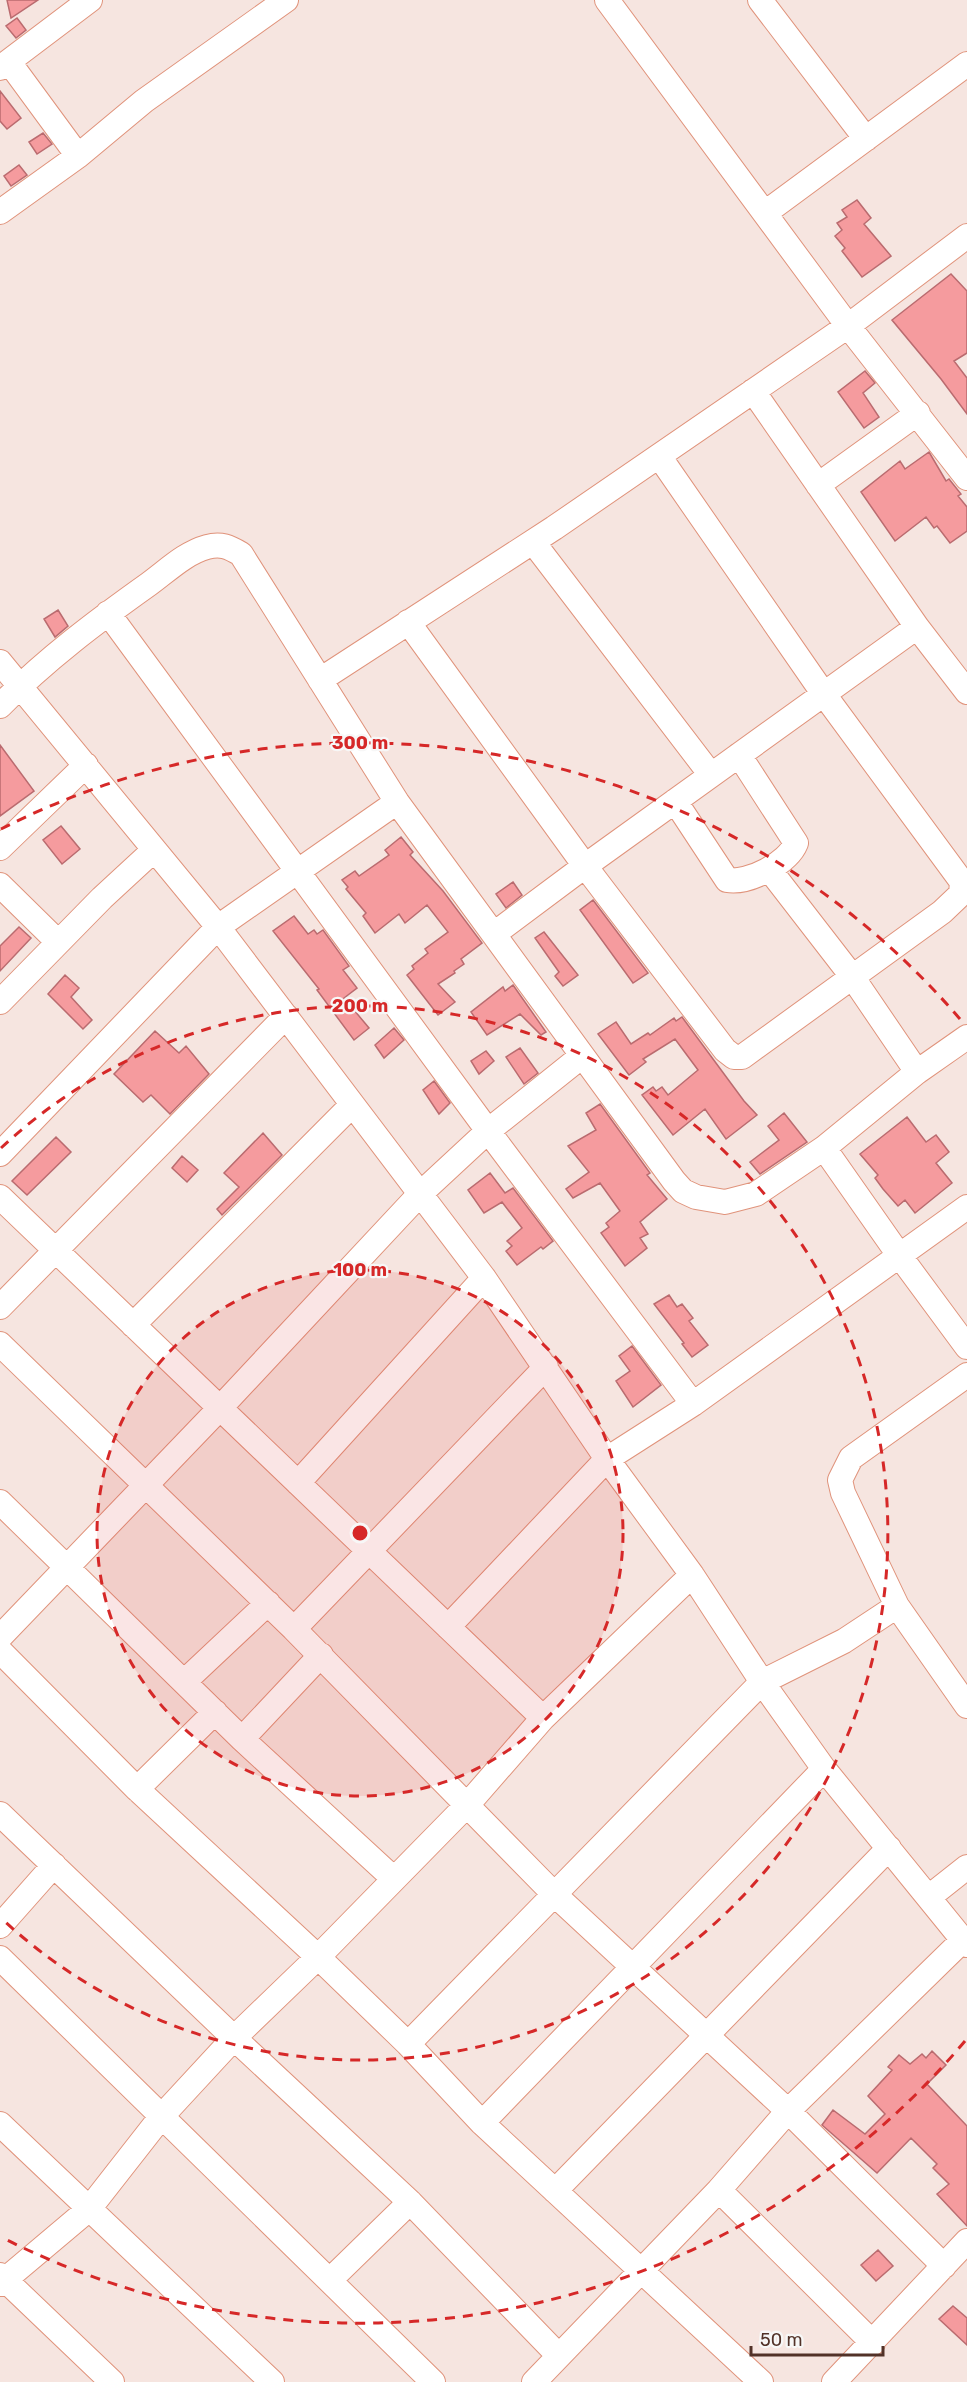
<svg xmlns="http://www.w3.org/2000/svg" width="967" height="2382" font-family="Rubik,sans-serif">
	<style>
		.building { fill: #f59b9e; stroke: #ba6b6f; stroke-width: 1.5 }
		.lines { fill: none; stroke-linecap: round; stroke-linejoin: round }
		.minor-casing { stroke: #e0937b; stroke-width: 26 }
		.minor { stroke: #fff; stroke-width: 24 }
		.ring { fill: none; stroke: #d62828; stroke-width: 3; stroke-dasharray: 10 8 }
		.centre { fill: #d62828; stroke: #f7f7f7; stroke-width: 3 }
		.ring-label { font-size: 18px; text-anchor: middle; font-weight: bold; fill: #d62828; stroke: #f7f7f7; stroke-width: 4.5; stroke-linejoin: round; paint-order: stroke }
	</style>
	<rect width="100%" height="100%" fill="#f6e5e0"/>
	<path class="building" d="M7 0H38L11 18Z
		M17 18 26 30 16 38 6 26Z
		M0 91 21 118 7 129 0 121Z
		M43 133 52 144 37 154 29 142Z
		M19 165 27 175 11 186 4 176Z
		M857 200 871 218 864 224 891 256 862 277 842 251 845 248 835 236 842 230 837 223 847 217 842 210Z
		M951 274 967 291V353L954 361 967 378V414L941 379 892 320Z
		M865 371 875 383 863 393 879 417 864 428 838 392Z
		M929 452 946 481 949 479 961 494 958 496 967 507V531L950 543 937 526 934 528 926 517 895 541 861 492 900 461 905 469Z
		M58 610 68 626 55 637 44 619Z
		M0 745 34 791 0 816Z
		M61 826 80 849 62 864 43 840Z
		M401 837 413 852 410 855 443 891 482 943 461 959 464 964 454 971 455 973 438 984 455 1002 438 1015 407 975 414 969 412 966 428 953 425 949 448 932 427 905 405 923 399 914 375 933 363 916 366 913 346 889 348 887 342 880 355 871 359 876 389 855 385 850Z
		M513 882 522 895 506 908 496 894Z
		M593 900 648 973 633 983 580 910Z
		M294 916 308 934 314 930 317 934 323 930 349 966 343 970 357 988 344 998 369 1028 354 1040 317 990 319 989 273 931Z
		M19 927 31 938 0 971V946Z
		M544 932 578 975 563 986 555 976 559 972 535 938Z
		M65 975 79 988 71 997 92 1020 83 1029 48 994Z
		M513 985 546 1032 541 1035 520 1014 487 1035 471 1012 503 987 505 991Z
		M682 1017 744 1101 757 1115 726 1139 705 1109 673 1135 642 1095 653 1087 656 1091 662 1087 668 1095 698 1070 675 1039 643 1059 646 1062 629 1075 598 1034 616 1022 631 1044 648 1033 650 1035 674 1018 676 1021Z
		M394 1028 404 1040 384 1058 375 1045Z
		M155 1031 179 1053 186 1046 209 1074 170 1114 151 1095 143 1102 114 1074Z
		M520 1048 538 1073 524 1084 506 1057Z
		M486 1051 494 1061 479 1074 471 1061Z
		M434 1081 450 1103 439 1114 423 1090Z
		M600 1104 650 1173 647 1175 667 1199 640 1222 648 1234 640 1238 647 1248 625 1266 601 1233 609 1227 606 1223 620 1211 600 1183 573 1198 566 1189 589 1172 568 1146 596 1130 586 1113Z
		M784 1113 807 1142 760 1174 750 1162 779 1140 768 1126Z
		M907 1117 926 1142 936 1135 949 1152 936 1163 952 1183 915 1213 905 1200 898 1206 883 1189 875 1178 878 1175 860 1154Z
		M263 1133 282 1155 222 1215 217 1209 239 1187 224 1173Z
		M56 1137 71 1152 27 1195 12 1181Z
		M182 1156 198 1170 187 1182 172 1168Z
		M490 1173 505 1193 513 1188 553 1241 543 1249 541 1247 517 1265 506 1251 512 1246 507 1241 522 1228 502 1202 484 1213 468 1190Z
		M669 1295 677 1307 682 1304 693 1318 689 1321 708 1345 692 1357 682 1344 684 1343 654 1304Z
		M632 1346 661 1385 633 1407 616 1381 630 1371 619 1356Z
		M932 2051 946 2065 927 2084 967 2126V2226L937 2194 949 2184 933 2168 937 2164 911 2138 877 2173 822 2125 833 2110 865 2134 885 2114 868 2096 892 2070 888 2067 899 2055 910 2064 922 2054 926 2058Z
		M878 2250 893 2266 876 2281 861 2265Z
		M953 2306 967 2318V2345L939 2319Z"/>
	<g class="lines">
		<defs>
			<path id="minor" d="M607 0 848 326 967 478
				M760 0 866 139
				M9 62 78 156
				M0 68 90 0
				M0 212 78 156 144 101 286 0
				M765 213 967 64
				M753 391 917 627
				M818 485 918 413
				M533 542 711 775
				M108 613 488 1131 693 1404
				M408 622 585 866 725 1050 734 1057H742L942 912 961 894 962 882 823 693 659 456
				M0 662 218 927 484 1278 607 1459 692 1575 762 1682 824 1769 967 1945
				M320 680 554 528 848 326 967 236
				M0 706C45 660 97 621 149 584 167 571 185 553 207 547 221 543 229 547 241 554L397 802 674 1181 683 1191 696 1197 725 1202 756 1194 824 1148 917 1072 967 1037
				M675 801 727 880C748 884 788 863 796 843L739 755
				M0 848 86 765
				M769 869 851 975 917 1072
				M0 885 58 942
				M494 934 585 866 917 627 967 692
				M0 1002 102 898 154 850
				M824 1148 899 1255 967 1347
				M0 1154 218 927 397 802
				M0 1197 543 1718
				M0 1307 286 1016
				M133 1325 352 1105
				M0 1344 294 1629 554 1894 788 2111 944 2266
				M967 1375 851 1458 840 1480 843 1493 897 1606 967 1706
				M298 1483 484 1278
				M0 1502 242 1739 394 1879
				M448 1627 607 1459 693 1404 967 1207
				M294 1629 546 1367
				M0 1637 220 1408 419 1195 488 1131 582 1056
				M0 1651 137 1789 318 1957 408 2044 482 2123 761 2382
				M184 1682 268 1603
				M242 1739 321 1655
				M137 1789 215 1712
				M0 1814 234 2038 410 2202 559 2356
				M929 1897 967 1867
				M0 1926 54 1865
				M0 1958 433 2382
				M408 2044 762 1682 844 1641 897 1606
				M482 2123 824 1769
				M0 2124 272 2382
				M719 2190 873 2343
				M555 2191 889 1848
				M0 2275 112 2382
				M330 2280 410 2202
				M0 2284 89 2209 161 2117 234 2038 318 1957 468 1804 543 1718 692 1575
				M534 2382 719 2190 788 2111 963 1940
				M834 2382 967 2241"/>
		</defs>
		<use href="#minor" class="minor-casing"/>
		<use href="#minor" class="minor"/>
	</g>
	<circle cx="360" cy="1533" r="263" fill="#d62828" fill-opacity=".12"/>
	<g class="ring">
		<circle cx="360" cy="1533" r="263"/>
		<path d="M1 1148A527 527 0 1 1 1 1918"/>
		<path d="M965 2041A790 790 0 0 1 1 2237M1 829A790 790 0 0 1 965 1025"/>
	</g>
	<circle cx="360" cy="1533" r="9" class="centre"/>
	<g class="ring-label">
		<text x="360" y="749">300 m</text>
		<text x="360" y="1012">200 m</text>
		<text x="360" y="1276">100 m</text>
	</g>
	<path d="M751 2346v9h132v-9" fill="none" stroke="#523228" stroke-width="3"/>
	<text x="760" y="2346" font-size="18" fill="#523228" stroke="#f7f7f7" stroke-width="4.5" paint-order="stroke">50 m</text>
</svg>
